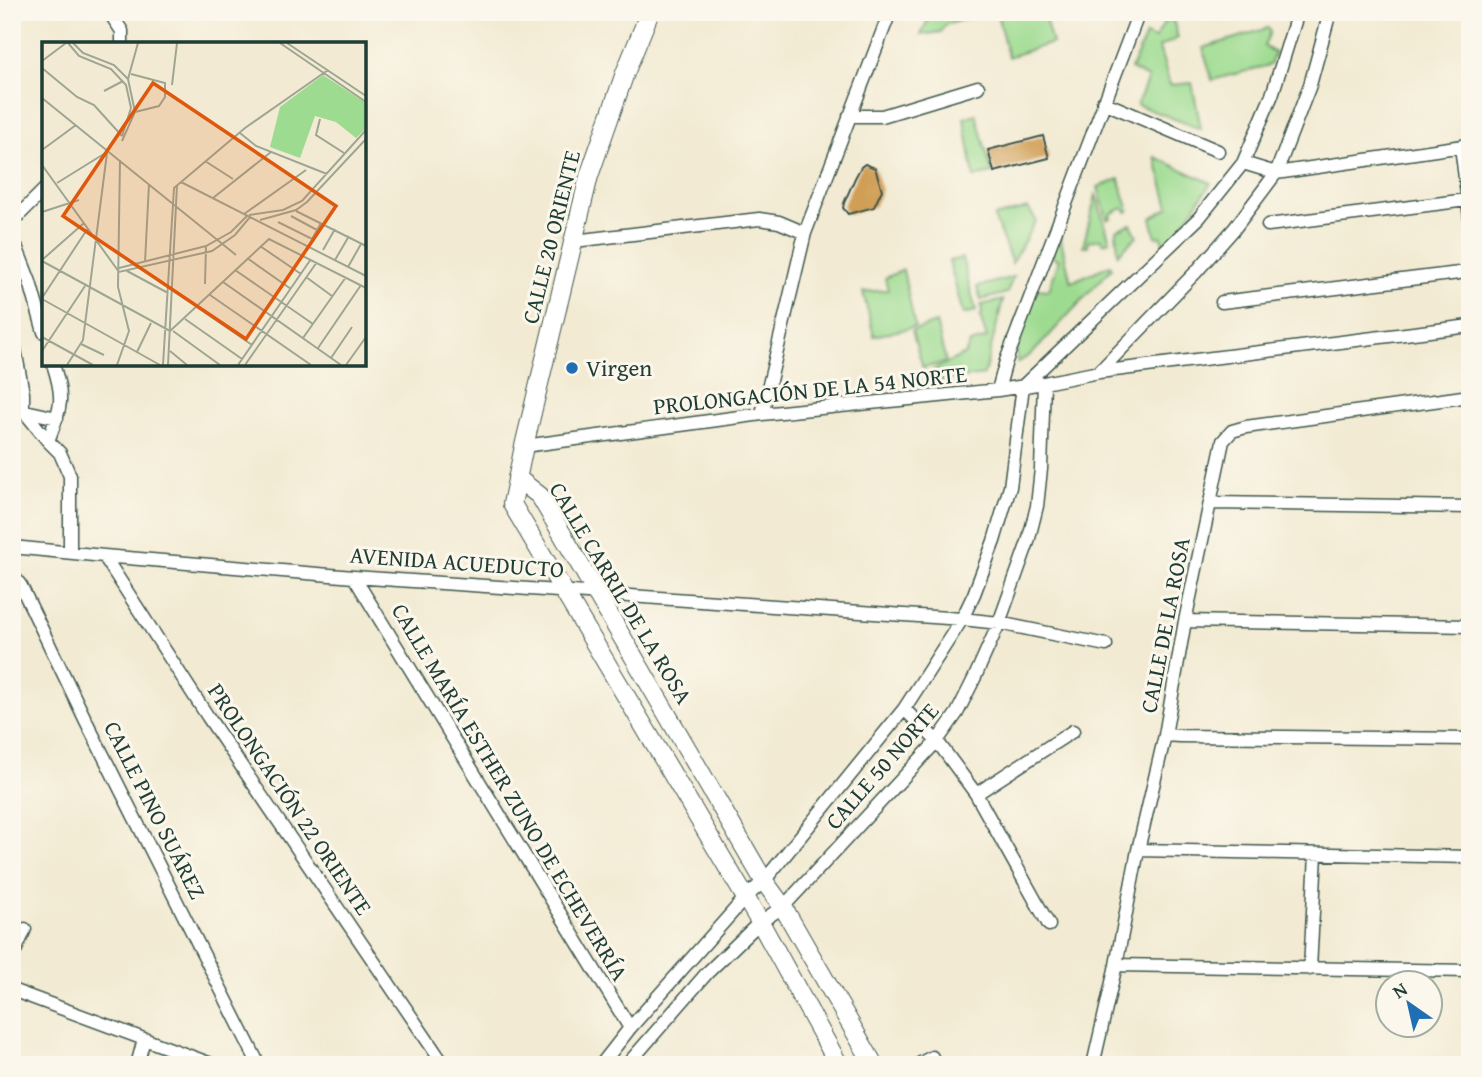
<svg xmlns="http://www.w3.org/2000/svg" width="1482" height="1077" font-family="'Gentium Book Plus',serif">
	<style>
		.green { fill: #9ddb90; stroke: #5e8c62; stroke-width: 2 }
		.building { fill: #d09e55 }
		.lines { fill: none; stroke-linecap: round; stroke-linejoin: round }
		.minor-casing { stroke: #3f574c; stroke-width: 15 }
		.secondary-casing { stroke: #3f574c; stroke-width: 20 }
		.minor { stroke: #fff; stroke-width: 12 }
		.secondary { stroke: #fff; stroke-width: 18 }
		.poi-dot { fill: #1f6fb2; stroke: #fbf7ec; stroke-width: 2.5 }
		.labels { text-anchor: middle; stroke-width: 6; stroke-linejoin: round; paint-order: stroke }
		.street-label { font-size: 23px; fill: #1f3d34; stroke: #fbf7ec }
		.poi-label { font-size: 23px; fill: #1f3d34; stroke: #fbf7ec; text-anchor: start }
		.inset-road { fill: none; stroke: #9ea593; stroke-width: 2 }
		.view { fill: #de580e; fill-opacity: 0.15; stroke: #de580e; stroke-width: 3.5 }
		.inset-edge { fill: none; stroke: #1f3d34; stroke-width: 3.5 }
	</style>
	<rect width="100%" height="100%" fill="#fbf7ec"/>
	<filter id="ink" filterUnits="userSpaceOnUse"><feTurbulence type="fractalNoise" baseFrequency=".0143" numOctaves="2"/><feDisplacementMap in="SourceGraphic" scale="14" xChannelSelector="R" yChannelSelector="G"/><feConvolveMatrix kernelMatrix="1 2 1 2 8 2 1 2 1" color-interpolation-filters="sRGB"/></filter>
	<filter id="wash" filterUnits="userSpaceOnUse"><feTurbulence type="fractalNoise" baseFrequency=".00686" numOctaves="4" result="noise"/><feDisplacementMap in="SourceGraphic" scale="28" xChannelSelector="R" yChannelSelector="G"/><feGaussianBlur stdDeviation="1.57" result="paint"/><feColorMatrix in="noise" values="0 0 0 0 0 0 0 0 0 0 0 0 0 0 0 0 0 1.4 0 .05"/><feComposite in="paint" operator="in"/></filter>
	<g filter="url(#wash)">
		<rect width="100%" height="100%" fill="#f2ead2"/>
		<path class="green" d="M931 12H988L945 25 941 32 921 35Z
			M1003 12H1043L1052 43 1008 57 997 14Z
			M1170 12H1171L1178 38 1159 47 1170 85 1192 83 1201 129 1137 105 1148 78 1131 69 1146 35 1155 39Z
			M1268 28 1270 32 1264 46 1275 53 1270 65 1212 80 1203 48Z
			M976 114 992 173 974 177 964 118Z
			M1155 157 1211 183 1169 244 1164 246 1161 236 1156 237 1151 218 1169 207Z
			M1119 179 1129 211 1127 212 1123 208 1110 214 1111 218 1107 219 1098 187Z
			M1096 195 1110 241 1103 243 1101 239 1088 241V246H1083Z
			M1028 208 1036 220 1012 263 994 217Z
			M1131 224 1137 236 1118 254 1116 230Z
			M1060 236 1071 282 1110 265 1112 268 1032 354 1017 363 1016 323 1037 289 1049 290 1059 260 1051 256Z
			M962 258 976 311 963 314 949 261Z
			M903 270 915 327 874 336 863 292 888 290 885 278Z
			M1013 277 1007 293 981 300 977 287Z
			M1003 300 984 375 936 381 933 370 965 354 970 343 987 338 980 317 982 314 981 305Z
			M936 323 946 362 923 368 912 331Z"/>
		<g id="blocks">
			<path class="building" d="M1043 136 1049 158 994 172 988 150Z
				M865 164 875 168 882 190 874 207 848 214 843 208 844 203 855 178 861 167Z"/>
		</g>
	</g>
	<g filter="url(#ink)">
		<use href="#blocks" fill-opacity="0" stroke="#3f574c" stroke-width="2"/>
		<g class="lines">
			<defs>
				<path id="minor" d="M109 12 122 31V44
					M1103 102 1218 151
					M849 116H882L978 87
					M1461 146 1470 218
					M1243 163 1276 173 1470 145
					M12 222 44 190
					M1268 225 1467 200
					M12 236 30 282 44 332
					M574 241 759 219 779 222 805 233
					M1222 302 1459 273 1470 270
					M12 333 23 393V410
					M1099 372 1196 272 1234 229 1276 173 1310 85 1330 12
					M1023 386 1199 218 1243 163 1272 95 1298 12
					M998 390 1006 361 1139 12
					M12 408 57 418
					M23 410 48 441 60 453 70 476V552
					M762 414 805 233 890 12
					M48 441C61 406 65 401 53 364
					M524 446 762 414 998 390 1044 383 1099 372 1470 326
					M1211 503 1470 507
					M12 547 104 556 354 577 962 619 999 623 1106 645
					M104 556 208 717 444 1065
					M12 574 21 586 86 721 259 1065
					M354 577 630 1028
					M1185 621 1470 626
					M904 709 937 741 976 794 1049 925
					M1165 735 1180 736 1470 739
					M976 794 1073 731
					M1138 850 1470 857
					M12 958 25 929
					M1116 965 1470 971
					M1310 969 1316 854
					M12 990 214 1065
					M137 1065 144 1039
					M601 1065 630 1028 745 898 764 881 904 709 962 619 974 594 994 541 1010 487 1023 386
					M627 1065 707 973 760 922 783 907 937 741 957 713 974 679 999 623 1028 542 1037 506 1041 469 1044 383
					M917 1065 932 1057
					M1093 1065 1116 965 1138 850 1165 735 1185 621 1223 441 1232 431 1246 427 1470 396"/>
				<path id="secondary" d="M650 12 625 73 589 176 524 446 512 504 760 922 839 1065
					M517 478 540 496 764 881 783 907 874 1065"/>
			</defs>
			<use href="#minor" class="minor-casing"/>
			<use href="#secondary" class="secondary-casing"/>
			<use href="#minor" class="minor"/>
			<use href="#secondary" class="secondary"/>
		</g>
	</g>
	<circle class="poi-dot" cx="572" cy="368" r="7"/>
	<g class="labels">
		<g class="street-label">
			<text transform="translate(551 237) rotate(-76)" y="8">CALLE 20 ORIENTE</text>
			<text transform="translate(810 390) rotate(-6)" y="8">PROLONGACIÓN DE LA 54 NORTE</text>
			<text transform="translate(457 562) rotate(4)" y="8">AVENIDA ACUEDUCTO</text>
			<text transform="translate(621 593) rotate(59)" y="8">CALLE CARRIL DE LA ROSA</text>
			<text transform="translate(1165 625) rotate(-79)" y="8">CALLE DE LA ROSA</text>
			<text transform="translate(882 766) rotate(-49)" y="8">CALLE 50 NORTE</text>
			<text transform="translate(510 792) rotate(59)" y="8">CALLE MARÍA ESTHER ZUNO DE ECHEVERRÍA</text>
			<text transform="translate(290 799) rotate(56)" y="8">PROLONGACIÓN 22 ORIENTE</text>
			<text transform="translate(155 810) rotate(63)" y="8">CALLE PINO SUÁREZ</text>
		</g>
		<g class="poi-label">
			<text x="586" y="376">Virgen</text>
		</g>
	</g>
	<g transform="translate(42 42)">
		<rect width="324" height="324" fill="#f2ead2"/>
		<path d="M281 33 324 61V86L314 96 294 80 273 74 258 116 228 105 238 65Z" fill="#9ddb90"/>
		<path class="inset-road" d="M26 1 37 14 69 27 84 43 89 66 80 94M31 1 41 11 72 23 86 37 93 70 80 99M238 1 324 60M245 1 324 54M0 19 24 1M0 26 35 55 52 63 80 94M89 32 123 41V55L117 64 93 70M86 37 96 1M130 43 135 1M62 49 81 39M0 56 194 213M278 77 274 93 302 111M198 91 214 104 285 132M0 108 34 83M163 119 191 137M0 123 77 230 170 209 193 193 208 175M139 140 324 234M15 141 65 110M171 156 229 110M254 169 324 204M0 170 37 158M202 172 264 128M207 173 241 168 260 159 324 88M249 174 275 188M218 178 254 168 265 160 324 97M236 180 270 197 279 181M218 204 259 232M281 208 293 187M205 216 249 247M0 218 42 181M293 218 307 194M0 219 128 289 227 197 324 246M103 220 107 142M306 225 319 202M77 226 164 204 189 190 205 174M193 228 271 282M85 229 126 251M264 235 290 254M181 240 299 323M163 242 164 204M168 253 269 323M0 256 46 186M0 257 118 323M155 265 210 303M143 277 200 317M131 289 178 323M0 295 51 323M261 296 304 235M39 302 62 313M276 306 319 243M0 309 43 244M128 309 145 323M95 310 109 281M289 316 310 285M25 323 41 298 65 111M75 323 87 289 76 245 78 118M121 323 132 146 203 86 286 28M126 323 135 143M196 323 269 217M203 323 275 220M304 323 324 295"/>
		<path class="view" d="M111 41 294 164 204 297 21 174Z"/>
		<rect width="324" height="324" class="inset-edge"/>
	</g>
	<rect width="1482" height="1077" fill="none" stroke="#fbf7ec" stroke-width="42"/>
	<g transform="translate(1409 1004) rotate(326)"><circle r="33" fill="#fbf7ec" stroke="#a3ada2" stroke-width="2"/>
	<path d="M0-5L12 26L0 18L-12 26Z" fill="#1f6fb2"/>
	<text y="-10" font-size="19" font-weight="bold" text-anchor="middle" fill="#1f3d34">N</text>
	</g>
</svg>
